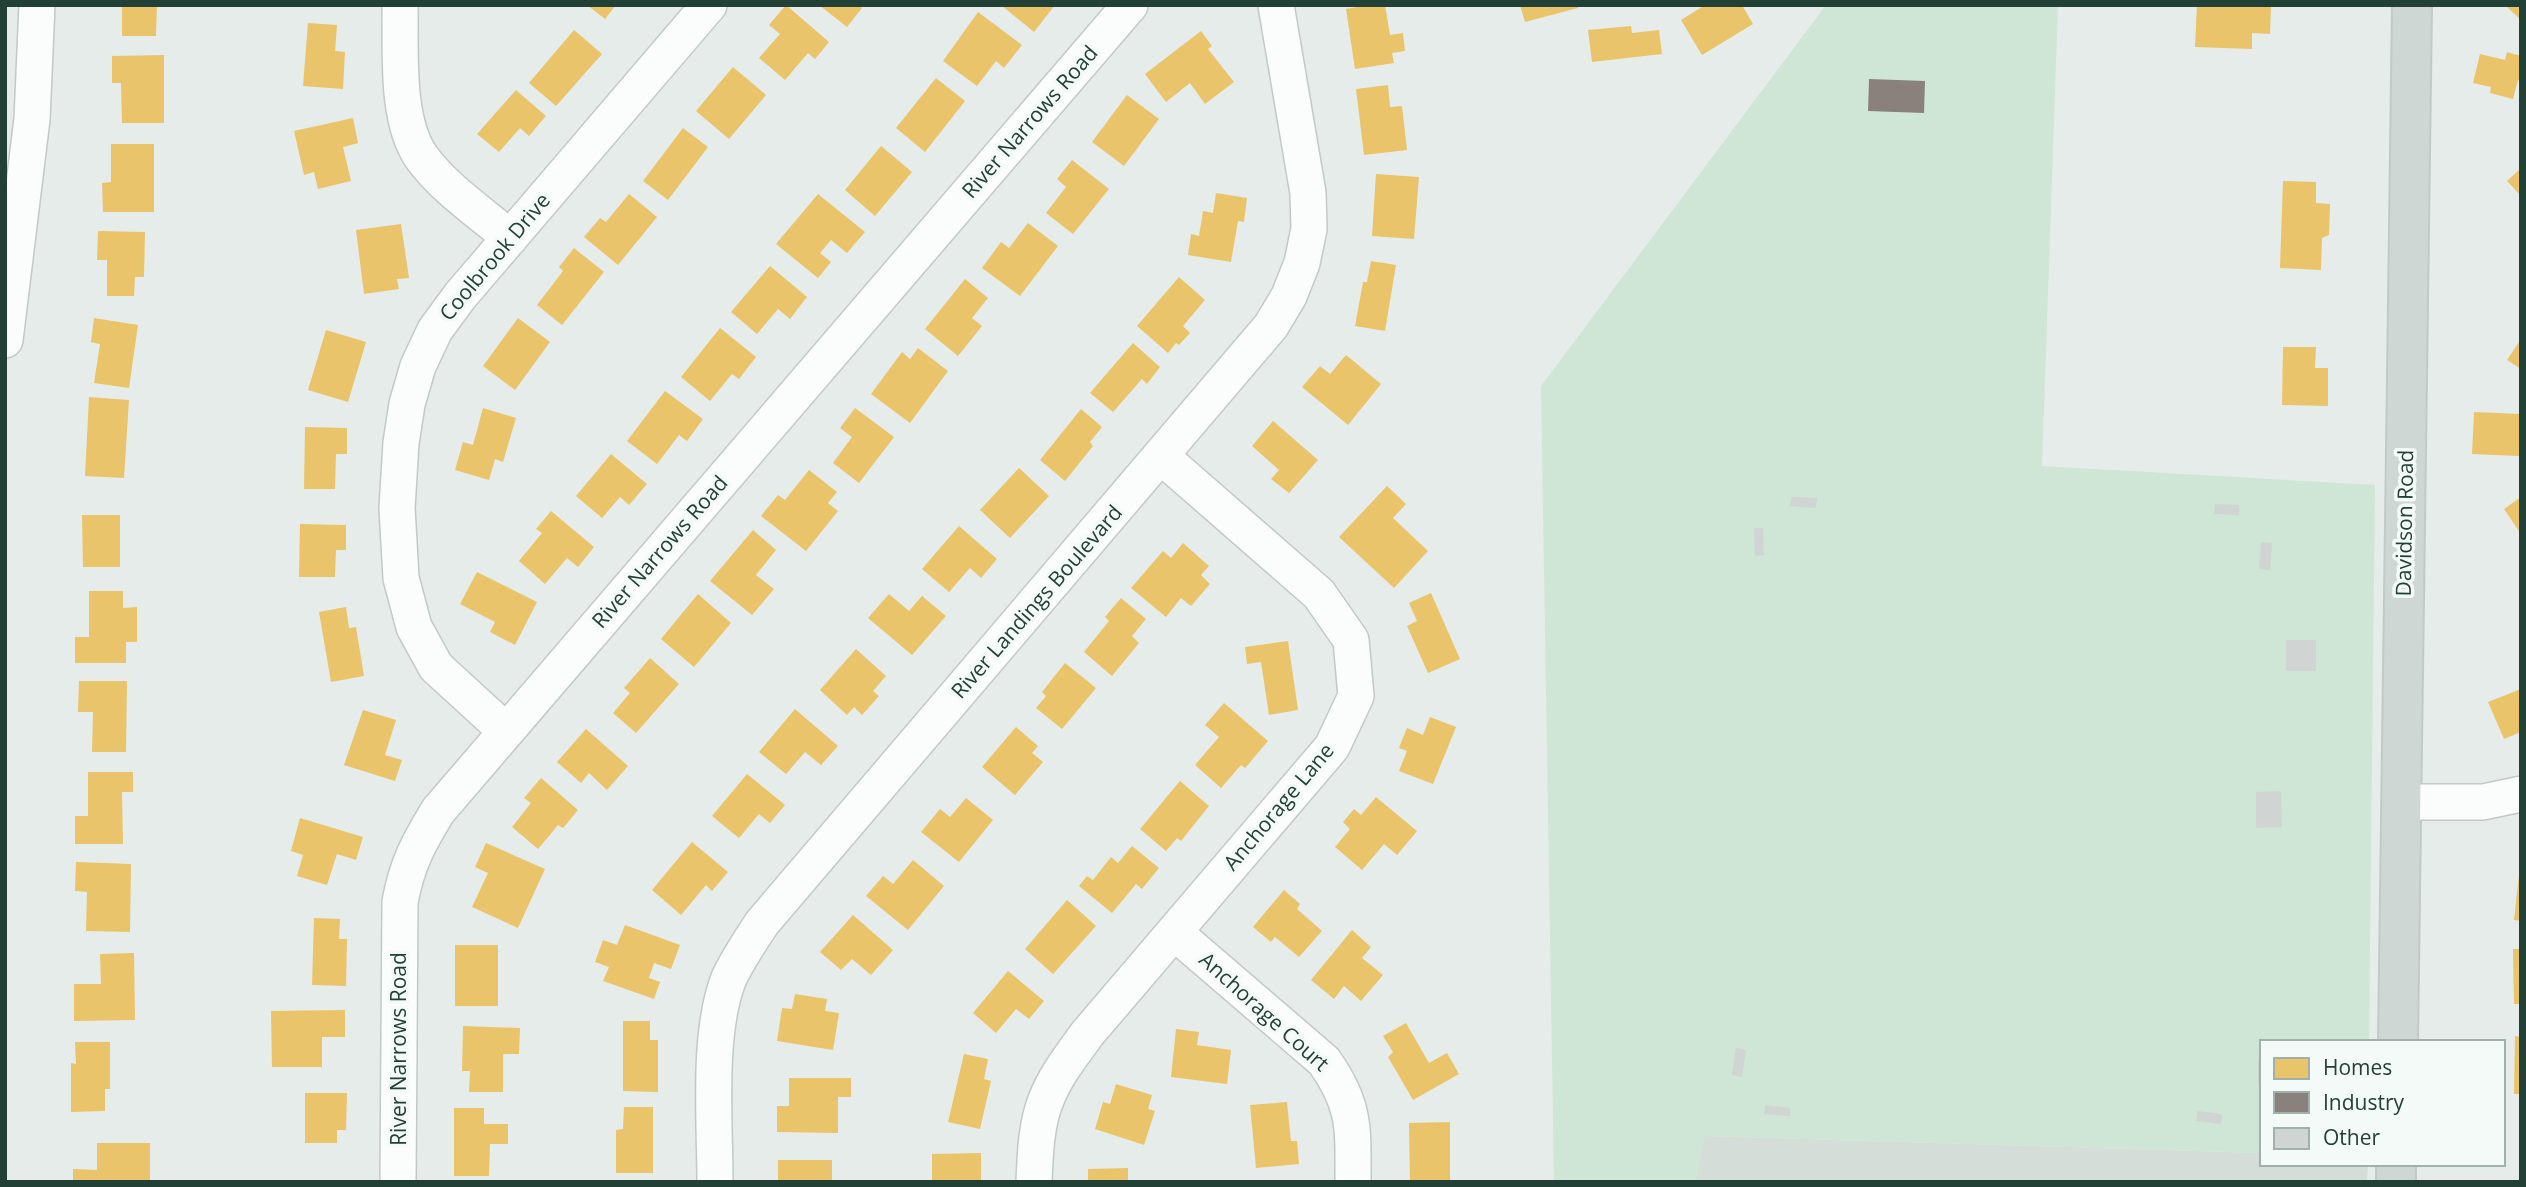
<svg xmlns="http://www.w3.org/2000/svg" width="2526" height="1187" font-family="'Open Sans',sans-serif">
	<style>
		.built { fill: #d4ddd8 }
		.green { fill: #cfe5d5 }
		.homes { fill: #e9c46a }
		.industry { fill: #8a817c }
		.building { fill: #d0d5d3 }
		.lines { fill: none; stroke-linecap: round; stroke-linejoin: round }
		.minor-casing { stroke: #c3c9c6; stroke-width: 38 }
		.major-casing { stroke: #c2cac7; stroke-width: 42 }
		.minor { stroke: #fbfcfc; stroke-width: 35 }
		.major { stroke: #ced7d4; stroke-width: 38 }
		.labels { text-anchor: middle; stroke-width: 7; stroke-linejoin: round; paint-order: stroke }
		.street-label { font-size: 21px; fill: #224036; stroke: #f4faf7 }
	</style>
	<rect width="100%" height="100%" fill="#e6ece9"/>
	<path class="built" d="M1704 1136 2262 1153V1164H2368L2367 1182H1695Z"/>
	<path class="green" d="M1826 5H2058L2042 466 2375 485 2369 1042H2262V1153L1705 1136 1695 1182H1554L1541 386Z"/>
	<path class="homes" d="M122 5H157L156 36H122Z
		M587 5H616L605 19Z
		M786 5 829 42 815 59 808 53 785 80 759 58 780 34 769 25Z
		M819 5H858L862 8 847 27Z
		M1001 5H1055L1034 32Z
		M1369 5H1385L1390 35 1403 33 1405 51 1392 53 1394 63 1355 69 1346 9Z
		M1520 5H1577L1578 8 1525 22Z
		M1705 5H1742L1753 24 1702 55 1681 20Z
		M2197 5 2271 7 2270 34 2252 33V49L2195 47Z
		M2505 5H2521V20Z
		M978 12 1022 45 1004 68 996 61 977 86 943 61Z
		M308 23 337 25 335 51 345 52 343 89 303 86Z
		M1631 26 1632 33 1659 30 1662 54 1592 62 1588 30Z
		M574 30 602 54 556 106 529 83Z
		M1201 31 1212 46 1208 49 1234 82 1205 104 1190 83 1166 102 1145 74Z
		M2507 52 2521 56V81L2518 80 2513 99 2490 93 2491 87 2473 83 2480 54 2505 60Z
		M164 55V123H122L121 83H112V56Z
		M733 67 766 95 729 139 696 111Z
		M936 78 965 101 925 152 896 128Z
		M1388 85 1390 107 1402 106 1407 150 1364 155 1356 89Z
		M516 90 546 116 529 136 520 128 499 152 477 134Z
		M1127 95 1159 119 1124 166 1092 142Z
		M353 118 358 143 343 147 351 181 318 189 314 172 304 175 294 131Z
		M683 128 708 147 668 200 643 181Z
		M111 144H154V212H103L102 183 111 182Z
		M881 146 912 172 875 216 845 190Z
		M1072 160 1109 189 1073 234 1046 213 1066 187 1057 179Z
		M2521 168V196L2507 181Z
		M1376 174 1419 177 1414 239 1372 236Z
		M2283 181 2316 182V203L2330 204 2329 235 2322 238 2321 270 2280 268Z
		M1216 193 1247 198 1244 222 1238 221 1231 262 1188 255 1191 234 1199 236 1203 211 1213 213Z
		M629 194 657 217 618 265 584 237 600 218 606 222Z
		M818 194 865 232 847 253 831 240 820 253 831 262 818 278 776 244Z
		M1028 223 1058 246 1020 296 982 268 1001 242 1009 248Z
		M401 224 409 278 397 279 399 289 364 294 356 230Z
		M98 231 145 232 144 277H135L134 296H107V260H97Z
		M574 248 604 272 562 325 537 305 563 271 559 267Z
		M1371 261 1396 265 1385 331 1355 326 1363 282H1367Z
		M770 266 807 297 790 319 778 309 757 334 731 312Z
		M1179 277 1205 300 1183 326 1190 333 1179 345 1176 343 1168 353 1137 326Z
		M965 279 988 298 972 318 982 326 958 356 925 329Z
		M94 318 138 325 129 388 94 383 100 344 91 342Z
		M518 318 550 342 515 390 483 366Z
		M720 328 756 357 739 379 732 374 710 401 681 377Z
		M326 330 366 342 348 402 308 390Z
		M2521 339V369L2507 360Z
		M1133 343 1160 367 1147 384 1142 379 1113 412 1090 393Z
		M2283 347H2316L2315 368H2328V406L2282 405Z
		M918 348 948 371 910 423 871 394 902 352 910 359Z
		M1346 355 1381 384 1348 425 1302 387 1320 366 1330 374Z
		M665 391 703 419 687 441 679 435 657 464 627 441Z
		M89 397 129 400 124 478 85 476Z
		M483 408 516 418 503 462 495 459 489 480 455 470 463 442 473 445Z
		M855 408 894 437 859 483 833 463 852 437 840 428Z
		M1081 409 1102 427 1090 442 1093 446 1065 481 1040 460Z
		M2474 412 2521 414 2519 456 2472 454Z
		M1273 421 1318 460 1289 493 1271 479 1279 470 1252 446Z
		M305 427 347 428V454H336L335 489H304Z
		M611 454 647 484 629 505 620 497 602 518 576 496Z
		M1019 468 1049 496 1010 538 980 510Z
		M809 470 837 492 828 503 838 511 806 551 761 516 778 495 785 500Z
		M1387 486 1406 504 1393 518 1428 551 1394 588 1339 537Z
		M2521 497V534L2504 509Z
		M551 511 594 547 578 567 567 558 545 584 519 561 542 533 536 529Z
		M82 515H120V567H83Z
		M300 524 346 525V550H336L335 577H299Z
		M959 526 997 559 981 578 970 568 949 592 922 569Z
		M753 530 776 550 756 575 774 589 752 615 710 581Z
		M1183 543 1209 566 1201 575 1210 584 1191 606 1181 598 1166 617 1131 588 1163 551 1171 558Z
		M477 572 537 602 515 645 490 632 495 622 460 604Z
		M89 591H123V608L137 607V642H126V663H75V637H89Z
		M1431 593 1460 659 1428 673 1407 626 1417 621 1409 603Z
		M698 594 731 623 694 667 661 639Z
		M889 594 909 611 922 596 946 616 912 655 868 618Z
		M1121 598 1146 619 1132 636 1139 643 1112 676 1084 652 1109 621 1105 617Z
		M346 607 349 628 356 627 364 676 331 682 319 612Z
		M1288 641 1298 710 1269 715 1261 662 1247 664 1245 647Z
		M856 649 886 676 873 691 879 696 862 715 854 707 847 715 820 690Z
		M650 658 679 684 636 733 613 713 630 693 624 688Z
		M1065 663 1096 688 1062 729 1036 708 1046 696 1042 692Z
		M79 681H127L126 752H92L93 712H78Z
		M2521 689V732L2504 739 2488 702Z
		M1224 703 1268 741 1245 768 1241 765 1221 788 1195 765 1219 737 1205 725Z
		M795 709 838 746 821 765 805 752 786 774 759 752Z
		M363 710 396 720 385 755 402 760 395 781 344 765Z
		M1430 717 1456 727 1433 784 1399 771 1407 751 1399 748 1407 728 1423 735Z
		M1016 727 1038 746 1032 753 1043 762 1015 795 982 767Z
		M586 729 628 766 607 790 589 773 581 783 557 762Z
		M88 772H133V792H122L123 844H75V816H88Z
		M747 774 785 805 770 823 759 814 739 838 712 816Z
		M541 778 578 810 563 828 558 825 538 849 512 827 531 803 524 798Z
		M1180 781 1209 806 1181 841 1177 838 1166 851 1140 829Z
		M1376 797 1417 831 1397 855 1384 844 1362 870 1335 847 1350 829 1343 822 1354 809 1361 815Z
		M966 798 993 820 959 862 921 832 940 809 950 817Z
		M300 818 363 837 356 860 337 854 327 885 297 876 303 855 291 851Z
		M692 842 728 872 712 891 706 885 681 915 652 890Z
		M486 843 545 869 518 928 472 907 488 873 475 867Z
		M1132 846 1159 868 1142 889 1136 884 1112 913 1079 886 1087 876 1093 880 1111 857 1118 863Z
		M913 860 944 886 908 930 866 896 883 876 893 884Z
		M76 862 131 864 130 932 86 931 87 892 75 891Z
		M2519 875H2521V921L2514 920Z
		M1284 890 1300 904 1297 909 1322 931 1299 957 1275 937 1271 942 1253 927Z
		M1067 900 1096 926 1053 974 1025 949Z
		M853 915 893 950 871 975 852 959 841 970 820 952Z
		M314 918 340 919 339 939H347L346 986 312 985Z
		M625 925 680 945 671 969 654 963 649 978 660 982 654 999 603 981 609 967 595 962 603 940 617 945Z
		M1352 930 1371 947 1362 958 1383 975 1361 1001 1344 986 1334 999 1311 980Z
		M455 945H498V1006H455Z
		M2513 949H2521V1004H2514Z
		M134 953 135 1020 74 1021V984H101L100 954Z
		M1008 971 1044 1001 1029 1019 1016 1009 996 1033 973 1013Z
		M795 994 827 999 825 1011 839 1013 833 1050 777 1041 782 1008 792 1009Z
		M345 1010V1037H322V1067H272L271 1011Z
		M623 1021H650V1040H658V1092L623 1091Z
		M1406 1023 1429 1063 1447 1053 1459 1074 1413 1100 1388 1057 1393 1052 1383 1036Z
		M463 1026 520 1028 519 1054H503V1092H469L470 1071H462Z
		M1176 1029 1199 1032 1197 1045 1231 1050 1227 1084 1171 1077Z
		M2515 1036 2521 1037V1094H2514Z
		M75 1042H110V1089H105V1111L71 1112V1063L76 1064Z
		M964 1054 988 1059 984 1079 991 1081 980 1129 948 1122Z
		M789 1078H851V1097H838V1133L777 1132V1106H789Z
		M1116 1084 1152 1095 1148 1109 1155 1111 1144 1145 1095 1129 1103 1102 1110 1104Z
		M305 1093H347L346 1130H337V1143H305Z
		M1287 1102 1291 1141H1297L1299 1164 1256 1168 1250 1105Z
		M624 1107H653V1173H616V1130L623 1129Z
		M454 1108H484V1124H508V1144H490L489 1176H454Z
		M1450 1122V1182H1410L1409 1123Z
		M97 1143H150V1182H73V1169L97 1170Z
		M981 1153V1180L932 1182V1154Z
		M778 1160H832V1182H778Z
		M1128 1168V1182H1088V1169Z"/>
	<path class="industry" d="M1869 79 1925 81 1924 113 1868 111Z"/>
	<path class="building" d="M1791 497 1817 498 1816 508 1790 506Z
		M2215 504 2239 505V515L2214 514Z
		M1754 528H1763L1764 555 1755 556Z
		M2261 542 2272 543 2270 570 2259 569Z
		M2286 640H2316V671H2286Z
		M2281 791 2282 827 2256 828V792Z
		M1736 1048 1746 1050 1742 1077 1732 1075Z
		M2258 1059H2262V1086L2258 1085Z
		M1765 1105 1790 1108V1116L1764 1114Z
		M2197 1111 2222 1114 2221 1124 2196 1121Z"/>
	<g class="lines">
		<defs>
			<path id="minor" d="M400 5C401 51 395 120 422 158 445 189 481 213 510 238
				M5 340 32 119 37 5
				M506 731 436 667 414 627 401 578 397 508 401 443 407 404 418 366 435 330 460 296 709 5
				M2401 802H2483L2521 794
				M1174 932 1324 1061C1356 1106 1353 1129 1353 1182
				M398 1182 400 902C407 864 418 844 438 811L1130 5
				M715 1182C715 1122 707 1033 729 978 738 959 750 941 762 923L1271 326 1289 296 1302 263 1309 229 1308 193 1276 5
				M1034 1182C1035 1156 1036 1124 1046 1100 1055 1076 1072 1055 1087 1034L1332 747 1356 696 1351 640 1319 594 1162 457"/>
			<path id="major" d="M2398 1042 2412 5
				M2396 1182V1164"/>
		</defs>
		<use href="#minor" class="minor-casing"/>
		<use href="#major" class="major-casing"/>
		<use href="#minor" class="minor"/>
		<use href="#major" class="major"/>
	</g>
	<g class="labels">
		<g class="street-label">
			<text transform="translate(1030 122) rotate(-49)" y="7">River Narrows Road</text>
			<text transform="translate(495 257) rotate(-50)" y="7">Coolbrook Drive</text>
			<text transform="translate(2405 523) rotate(-89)" y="7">Davidson Road</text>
			<text transform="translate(660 552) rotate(-49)" y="7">River Narrows Road</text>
			<text transform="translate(1037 602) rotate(-49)" y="7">River Landings Boulevard</text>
			<text transform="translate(1279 807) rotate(-50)" y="7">Anchorage Lane</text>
			<text transform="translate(1264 1012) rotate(42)" y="7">Anchorage Court</text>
			<text transform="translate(399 1049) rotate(-90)" y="7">River Narrows Road</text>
		</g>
	</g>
	<rect width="2526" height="1187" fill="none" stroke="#224036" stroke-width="14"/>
	<rect x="2260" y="1040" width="245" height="126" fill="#f4faf7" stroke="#a0b0aa" stroke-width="2"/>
	<rect x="2274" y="1058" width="35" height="21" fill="#e9c46a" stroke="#a0b0aa" stroke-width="2"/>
	<text x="2323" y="1075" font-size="21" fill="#224036">Homes</text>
	<rect x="2274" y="1092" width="35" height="21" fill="#8a817c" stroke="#a0b0aa" stroke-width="2"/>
	<text x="2323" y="1110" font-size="21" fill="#224036">Industry</text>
	<rect x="2274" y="1128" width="35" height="21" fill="#d0d5d3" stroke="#a0b0aa" stroke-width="2"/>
	<text x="2323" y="1145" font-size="21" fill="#224036">Other</text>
</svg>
